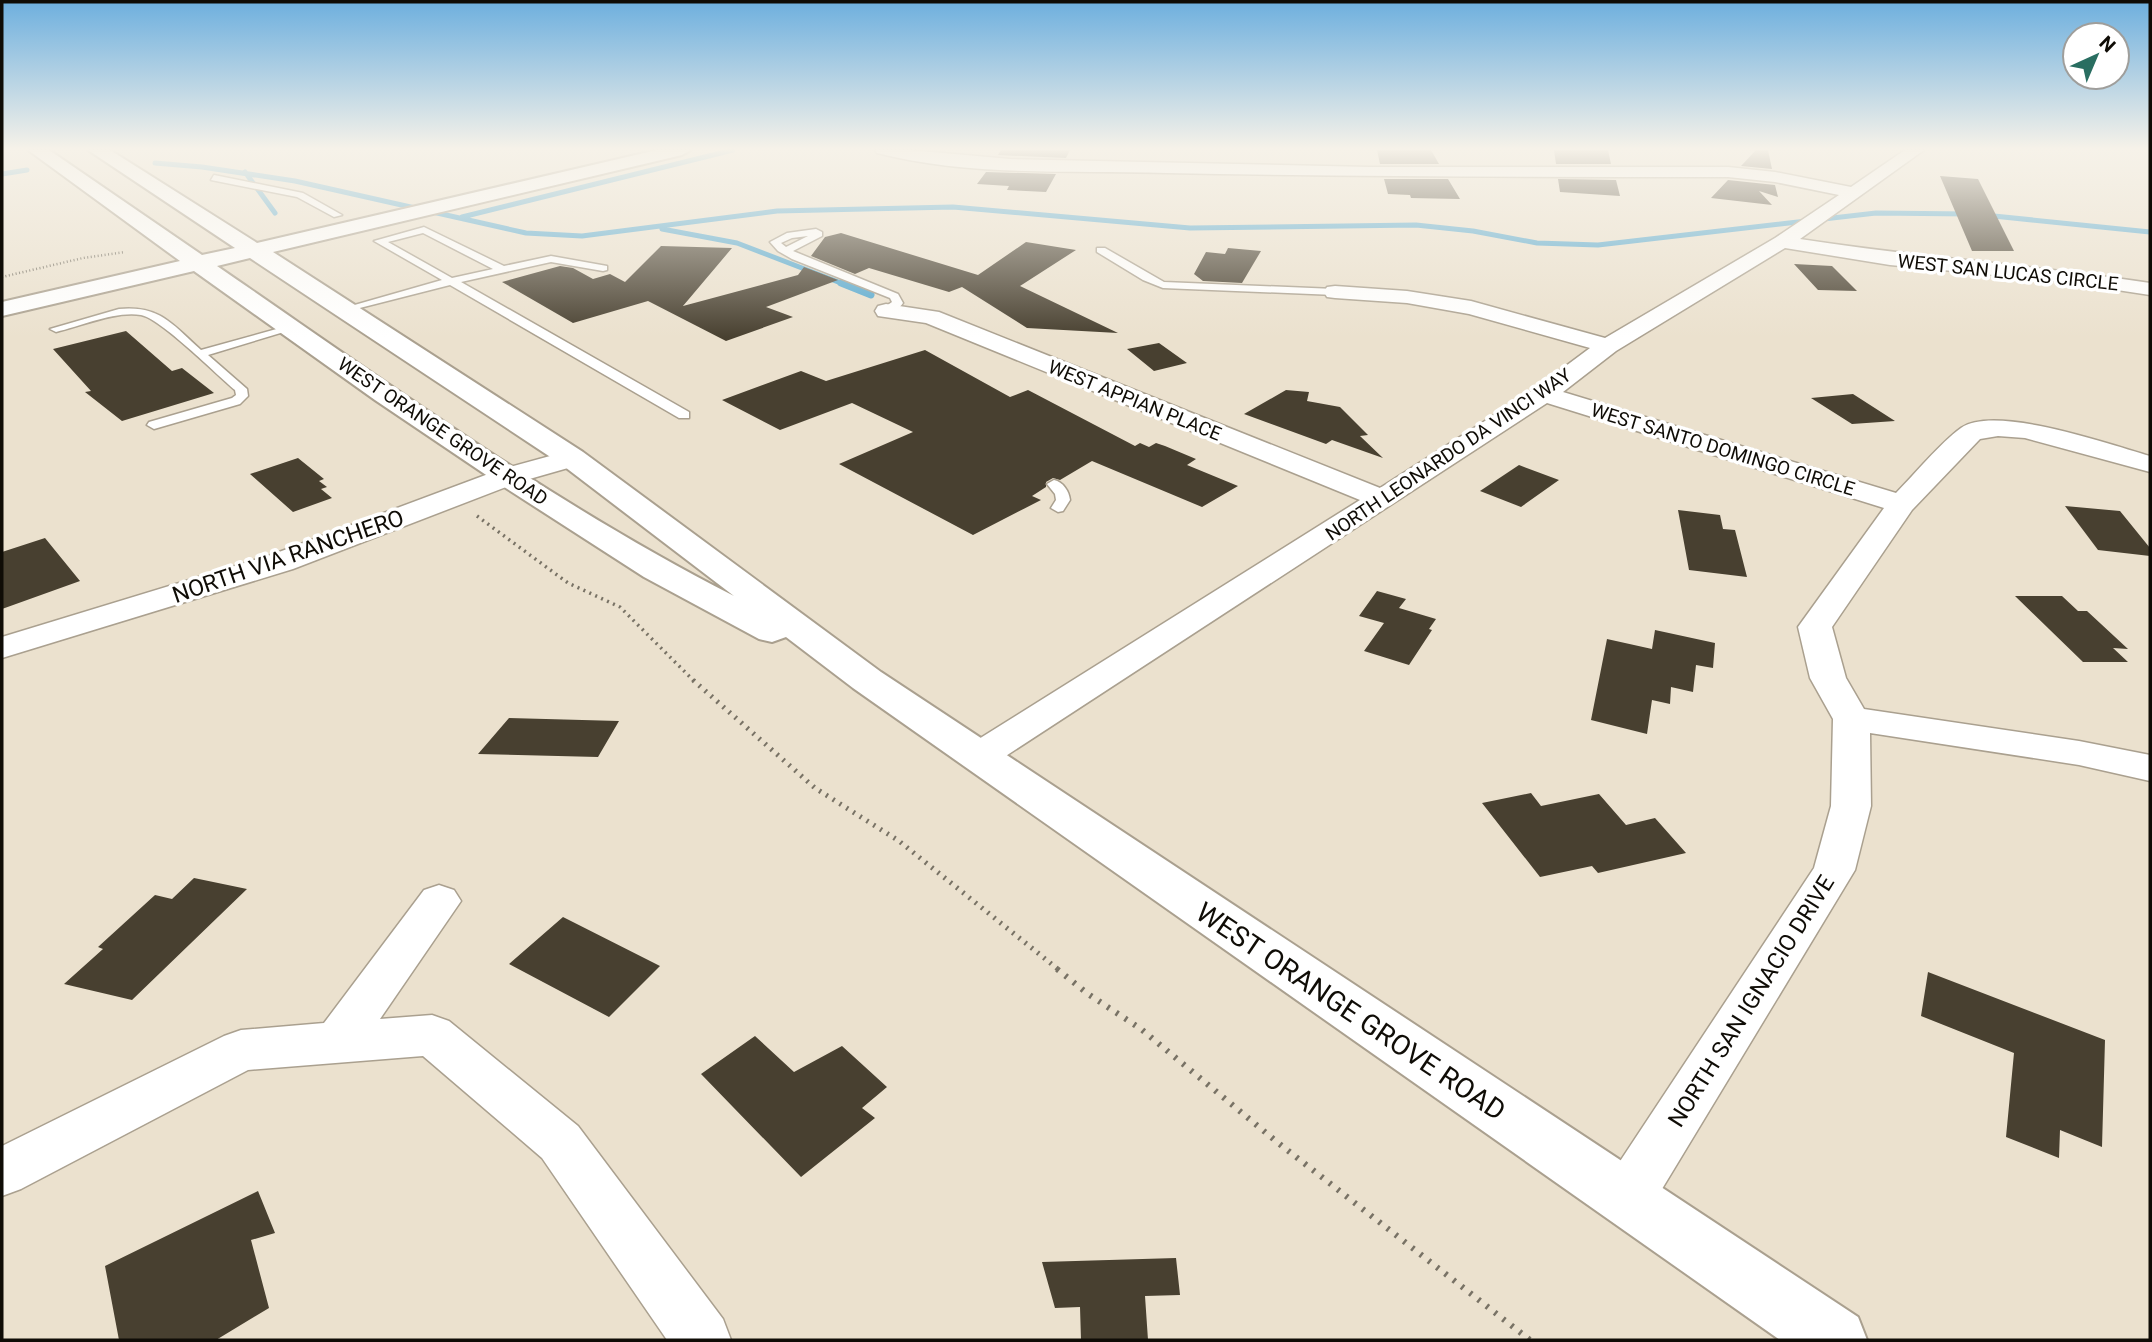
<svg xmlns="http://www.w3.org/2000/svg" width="2152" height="1342" font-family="Roboto,sans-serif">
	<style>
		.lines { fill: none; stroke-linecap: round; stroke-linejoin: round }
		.stream-far1 { stroke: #55a8cf; stroke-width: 5 }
		.stream { stroke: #55a8cf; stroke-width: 7 }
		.building { fill: #484030 }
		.service-casing { stroke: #aaa08f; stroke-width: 3 }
		.minor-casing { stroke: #aaa08f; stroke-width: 3 }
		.primary-casing { stroke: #aaa08f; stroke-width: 4 }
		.path-far3 { stroke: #787265; stroke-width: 2.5; stroke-dasharray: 1 2.5; stroke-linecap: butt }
		.path-far2 { stroke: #787265; stroke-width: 3.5; stroke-dasharray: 2 4.5; stroke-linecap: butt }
		.path-far1 { stroke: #787265; stroke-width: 5; stroke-dasharray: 2 6; stroke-linecap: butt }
		.path { stroke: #787265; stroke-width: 6; stroke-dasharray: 2.5 8; stroke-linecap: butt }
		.service { fill: #fff; fill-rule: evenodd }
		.minor { fill: #fff; fill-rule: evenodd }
		.primary { fill: #fff; fill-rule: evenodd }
		.labels { text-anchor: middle; stroke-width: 7; stroke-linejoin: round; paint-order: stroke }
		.far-street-label { font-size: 19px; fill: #0f0c06; stroke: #fff }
		.street-label { font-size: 23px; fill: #0f0c06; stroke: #fff }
		.near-street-label { font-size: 28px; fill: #0f0c06; stroke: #fff }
	</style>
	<rect width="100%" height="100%" fill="#ebe1ce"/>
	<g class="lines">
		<path class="stream-far1" d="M155 163 202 167 295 181 526 233 582 236 777 211 953 207 1190 228 1416 225 1473 231 1537 243 1598 245 1876 213 1969 214
			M245 172 275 213
			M2 174 27 170
			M1984 215 2150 232
			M462 217 733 150
			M662 229 737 243 846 285"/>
		<path class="stream" d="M841 283 871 295"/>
	</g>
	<path class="building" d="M1001 150H1070L1066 158 998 155Z
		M1377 150H1431L1439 164H1380Z
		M1554 150H1608L1611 164H1556Z
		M1756 150H1768L1772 169 1741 166Z
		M986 172 1056 174 1046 192 1007 190 1009 186 977 184Z
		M1940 176 1978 179 2014 251H1972Z
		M1384 179H1448L1460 199 1411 198 1410 195 1388 194Z
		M1558 179 1616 180 1620 196 1560 192Z
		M1728 180 1775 185 1778 197 1759 191 1772 205 1711 198Z
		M841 233 978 275 1026 242 1076 250 1020 286 1118 333 1027 328 962 287 949 292 869 268 855 274 811 256 825 237Z
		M661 246 732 248 683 306 798 275 804 267 838 280 766 307 793 317 726 341 648 301 573 323 502 282 560 266 573 268 593 279 610 274 625 282Z
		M1228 248 1261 251 1242 283 1203 281 1194 274 1206 252 1225 254Z
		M1794 264 1832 266 1857 291 1818 290Z
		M126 331 172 371 182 368 214 393 122 421 85 392 91 391 53 349Z
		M1159 343 1187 363 1154 371 1127 349Z
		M925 350 1010 397 1028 390 1135 446 1140 443 1149 447 1156 443 1165 446 1196 459 1187 465 1238 486 1202 507 1092 461 1060 480 1053 478 1046 482V487L1032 496 1041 500 973 535 839 464 913 432 852 403 780 430 722 400 801 371 826 381Z
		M1286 390 1309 392 1307 401 1340 407 1368 435 1360 436 1383 458 1332 440 1326 444 1244 414Z
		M1853 394 1895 421 1852 424 1811 398Z
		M298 458 324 479 319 481 327 487 321 489 332 498 293 512 250 474Z
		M1519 465 1559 480 1521 507 1480 491Z
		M2065 506 2120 511 2150 548V556L2098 550Z
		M1678 510 1720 515 1723 529 1735 530 1747 577 1689 570Z
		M45 538 80 581 2 609V552Z
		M1377 591 1406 599 1399 608 1436 619 1429 629 1432 630 1409 665 1364 651 1384 623 1359 616Z
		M2015 596H2062L2078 611H2087L2128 649 2113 648 2128 662H2083Z
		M1655 630 1715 643 1713 668 1696 665 1693 692 1671 687 1670 704 1652 700 1647 734 1591 720 1607 639 1652 649Z
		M509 718 619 721 598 757 478 754Z
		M1531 793 1541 806 1599 794 1626 825 1655 818 1686 853 1598 873 1592 866 1540 877 1482 803Z
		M194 878 247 889 132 1000 64 984 103 949 98 947 155 895 172 899Z
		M563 917 660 966 609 1017 509 964Z
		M1928 972 2105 1040 2102 1147 2060 1130 2059 1158 2006 1137 2014 1053 1921 1016Z
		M755 1036 794 1072 842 1046 887 1087 862 1108 875 1118 801 1177 701 1074Z
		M258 1191 275 1233 251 1240 269 1308 216 1340H119L105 1266Z
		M1176 1258 1180 1295 1145 1296 1148 1340H1081L1080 1307 1055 1308 1042 1262Z"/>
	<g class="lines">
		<defs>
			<path id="service" d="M214 175 303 193 342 215 334 217 297 197 211 180Z
				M424 227 504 266 551 256 607 266V270L603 271 551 262 461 282 689 412V418H679L450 285 344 312V308L442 280 374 241ZM423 233 493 269 452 278 388 242Z
				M816 229 822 232V236L793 251 898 294 903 303C899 309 890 315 882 313V309L892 302 890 298 792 259 778 251 770 242 787 233ZM808 236 786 247 781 243 792 238Z
				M1097 248H1105L1164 282 1335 289 1340 292 1335 295 1163 288 1143 280 1097 252Z
				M119 309C160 305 173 325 201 350L291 325 297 328 208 355 247 389 248 396 240 404 154 429 147 425 149 422 232 398 236 395 235 390C217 375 160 318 141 315 114 311 82 326 56 332L50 329Z
				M1054 480C1063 482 1069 491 1070 500L1063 511 1058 512 1051 508 1056 500 1055 494 1047 484Z"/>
			<path id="minor" d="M875 150H910L1010 159 1370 167H1728L1775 172 1851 187 1905 150H1924L1800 239C1916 257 2033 265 2150 283V295L2058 281 1890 265 1785 248 1616 351 1563 392 1896 493C1915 474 1940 443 1961 428 1995 404 2111 445 2150 456V472L2025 438 1998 436 1980 439 1912 510 1832 627 1846 678 1864 709 2079 741 2150 755V781L2079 765 1870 733 1871 806 1855 870 1645 1217 1626 1224 1607 1217 1599 1199 1607 1181 1814 868 1831 806 1833 719 1810 678 1798 627 1884 508 1547 403 992 765 979 768 966 765 960 756 966 747 1360 500 926 323 878 316 875 311 878 306 886 304 939 312 1380 488 1535 389 1590 348 1469 314 1407 303 1335 298 1327 297 1324 292 1327 287 1335 286 1407 291 1471 301 1605 338 1775 238 1839 195 1775 182 1728 177C1541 177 1354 177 1167 173 1072 170 970 177 877 153Z
				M572 450 582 452 586 458 582 464 519 482 293 569 2 658V637L271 555 499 470Z
				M439 885 454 890 461 901 380 1019 432 1015 449 1021 578 1126 723 1319 731 1340H667L542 1158 423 1056 248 1070 21 1189 2 1196V1146L224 1036 241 1030 324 1023 424 890Z"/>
			<path id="primary" d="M28 150H49L202 255 235 248 88 150H110L257 243 657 150H691L682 155 273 252 583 452 881 672 1858 1317 1867 1340H1780L853 688 786 637 772 642 759 639 644 577 498 483 375 400 194 271 2 316V302L180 261ZM250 258 561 464 734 596C552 503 385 381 217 266Z"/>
		</defs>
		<use href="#service" class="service-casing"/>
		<use href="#minor" class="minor-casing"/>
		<use href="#primary" class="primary-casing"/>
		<path class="path-far3" d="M2 277 83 258 125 252"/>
		<path class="path-far2" d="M477 516 568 583 620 607 695 682"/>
		<path class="path-far1" d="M693 680 815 788 899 841 1059 970"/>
		<path class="path" d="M1057 969 1088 994 1141 1029 1277 1142 1530 1340"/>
		<use href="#service" class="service"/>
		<use href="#minor" class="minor"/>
		<use href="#primary" class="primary"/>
	</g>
	<linearGradient id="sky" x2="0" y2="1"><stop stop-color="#6dafde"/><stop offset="0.44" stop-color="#f6f2e9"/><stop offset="1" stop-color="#f6f2e9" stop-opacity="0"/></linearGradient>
	<rect width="2152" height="338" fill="url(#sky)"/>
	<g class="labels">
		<g class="far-street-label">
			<text transform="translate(2008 272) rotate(6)" y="7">WEST SAN LUCAS CIRCLE</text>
			<text transform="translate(1135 400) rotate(22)" y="7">WEST APPIAN PLACE</text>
			<text transform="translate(443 431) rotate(34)" y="7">WEST ORANGE GROVE ROAD</text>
			<text transform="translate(1723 449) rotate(17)" y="7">WEST SANTO DOMINGO CIRCLE</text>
			<text transform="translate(1448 454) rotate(-34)" y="7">NORTH LEONARDO DA VINCI WAY</text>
		</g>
		<g class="street-label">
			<text transform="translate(288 556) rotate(-19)" y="8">NORTH VIA RANCHERO</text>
			<text transform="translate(1751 1001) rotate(-58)" y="8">NORTH SAN IGNACIO DRIVE</text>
		</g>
		<g class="near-street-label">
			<text transform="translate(1351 1011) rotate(34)" y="10">WEST ORANGE GROVE ROAD</text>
		</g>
	</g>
	<rect width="2152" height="1342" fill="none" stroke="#0f0c06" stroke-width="7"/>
	<g transform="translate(2096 56) rotate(44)"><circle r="33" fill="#ffffff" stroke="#9f9e9b" stroke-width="2"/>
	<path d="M0-5L12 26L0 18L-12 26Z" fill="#296e61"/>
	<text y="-10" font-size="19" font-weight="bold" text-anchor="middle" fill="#0f0c06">N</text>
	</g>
</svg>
